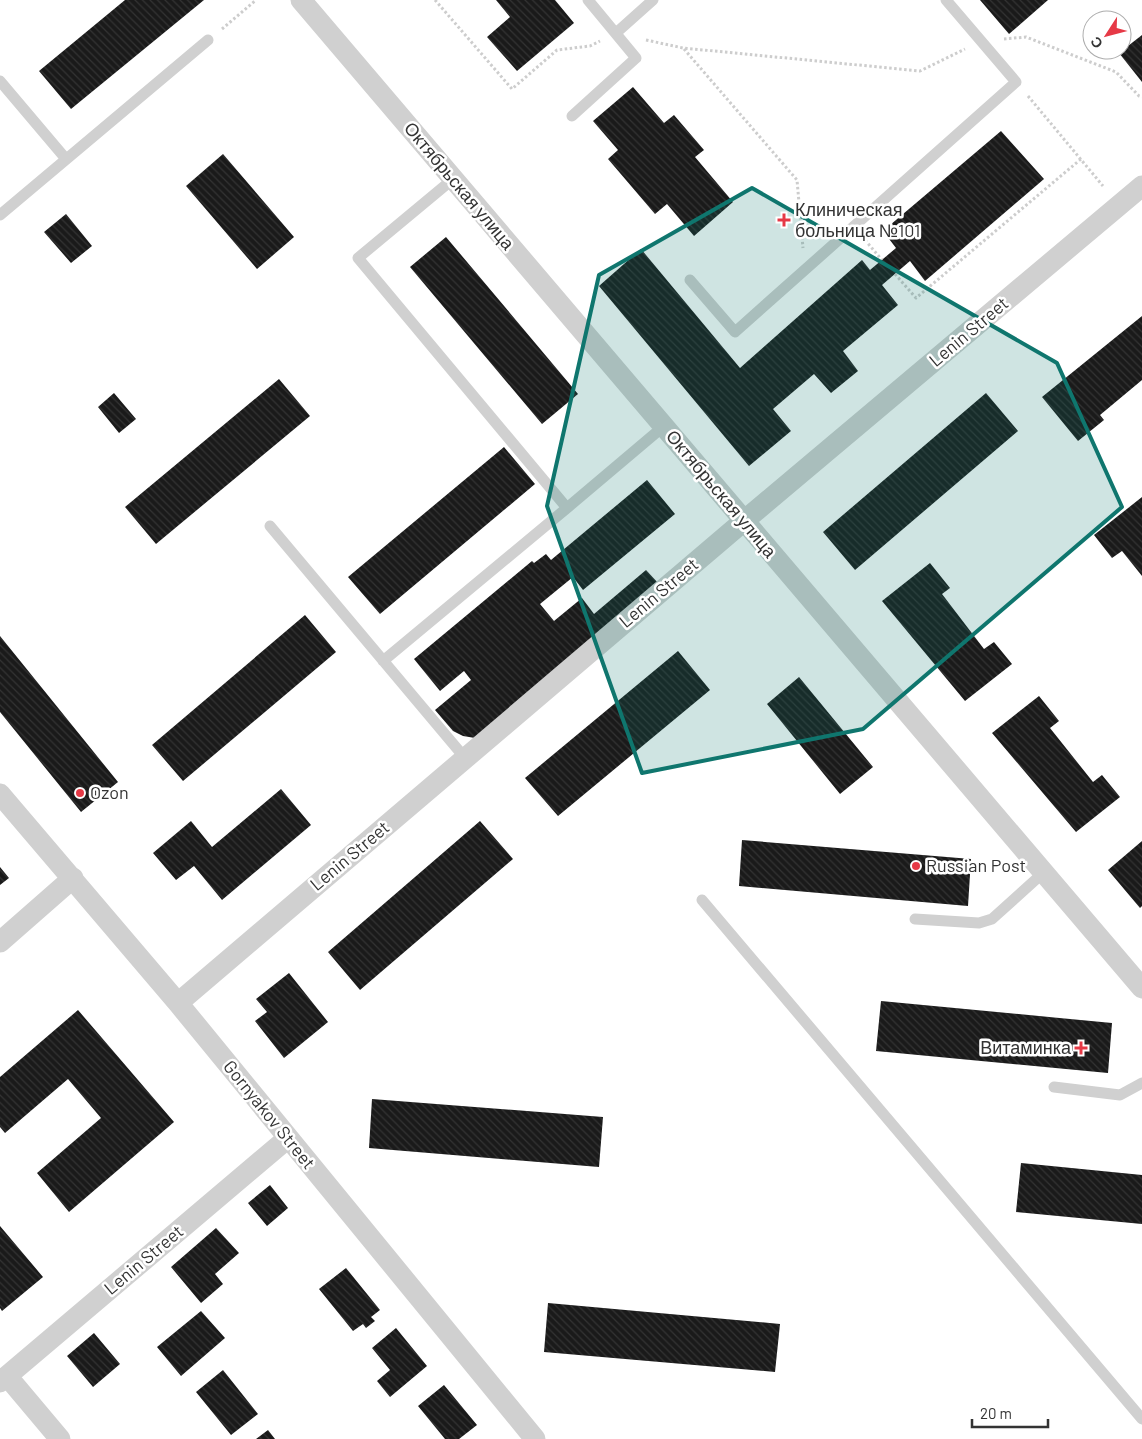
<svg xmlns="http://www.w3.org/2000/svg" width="1142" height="1439" font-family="Barlow,sans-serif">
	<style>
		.building { fill: url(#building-back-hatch) }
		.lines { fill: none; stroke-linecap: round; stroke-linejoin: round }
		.path { stroke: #cdcdcd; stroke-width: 3; stroke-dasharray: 2.5 2.5; stroke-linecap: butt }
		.lane { stroke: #d0d0d0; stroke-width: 11 }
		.street { stroke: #d0d0d0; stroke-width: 21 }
		.marked { fill: #0f766e; fill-opacity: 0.2; stroke: #0f766e; stroke-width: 4; stroke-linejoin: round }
		.poi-dot { fill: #e63946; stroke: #fff; stroke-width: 2 }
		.labels { text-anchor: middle; stroke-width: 5; stroke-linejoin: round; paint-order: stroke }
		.street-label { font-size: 18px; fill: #333; stroke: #fff }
		.poi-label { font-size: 18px; fill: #333; stroke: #fff; text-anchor: start }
	</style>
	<defs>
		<pattern id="building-back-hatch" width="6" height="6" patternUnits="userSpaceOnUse" patternTransform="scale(1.25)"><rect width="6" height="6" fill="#1a1a1a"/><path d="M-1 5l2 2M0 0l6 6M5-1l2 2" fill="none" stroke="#333"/></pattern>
	</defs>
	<rect width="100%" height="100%" fill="#fff"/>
	<path class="building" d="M125 0H204L71 109 39 71Z
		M496 0H555L574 23 517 71 487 37 510 17Z
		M980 0H1048L1009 34Z
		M1142 35V82L1119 53Z
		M633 87 664 123 674 115 704 150 695 157 733 202 694 236 667 204 655 214 608 159 618 150 593 121Z
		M1001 131 1044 179 925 281 910 261 882 285 898 305 843 351 858 371 831 393 814 374 773 409 791 431 749 466 599 286 641 249 740 368 862 260 870 270 896 248 883 231Z
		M223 154 294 237 257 269 186 186Z
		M66 214 92 246 71 263 44 232Z
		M446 237 578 394 542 424 410 267Z
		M1142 316V380L1100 415 1104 420 1078 441 1042 397Z
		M279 379 310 416 156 544 125 507Z
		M114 393 136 419 119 433 98 407Z
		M986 393 1018 431 855 570 823 532Z
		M504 447 535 484 380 614 348 577Z
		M647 480 675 514 583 590 573 577 540 604 554 621 582 598 594 614 646 570 659 584 475 738 463 736 453 731 435 710 471 680 464 671 440 691 414 659 532 561 534 563 546 554 551 560Z
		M1142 497V576L1122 551 1112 558 1094 535Z
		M930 563 950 588 942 594 984 649 994 642 1012 664 965 701 882 601Z
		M305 615 336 652 183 781 152 745Z
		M0 636 118 782 81 812 0 712Z
		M678 651 710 690 558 816 525 778Z
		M799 677 873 767 840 794 767 704Z
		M1039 696 1059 721 1050 728 1093 782 1102 775 1120 797 1076 832 992 733Z
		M281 789 311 825 222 900 194 866 176 880 153 853 191 821 212 847Z
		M480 821 513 859 360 990 328 952Z
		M742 840 971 859 968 906 739 886Z
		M1142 841V906L1140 908 1108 870Z
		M0 867 9 878 0 885Z
		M289 973 328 1022 284 1058 255 1021 267 1012 256 999Z
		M881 1001 1112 1023 1108 1073 876 1051Z
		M78 1010 174 1122 69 1212 37 1173 101 1118 68 1079 5 1133 0 1127V1077Z
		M372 1099 603 1117 599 1167 369 1148Z
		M1021 1163 1142 1175V1224L1016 1212Z
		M270 1185 288 1208 267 1226 248 1203Z
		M0 1226 43 1277 2 1311 0 1308Z
		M216 1228 239 1253 215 1274 223 1284 201 1303 171 1267Z
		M346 1268 380 1310 371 1317 375 1321 366 1328 363 1324 353 1331 319 1289Z
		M548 1303 780 1324 775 1372 544 1352Z
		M201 1311 225 1338 181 1376 157 1347Z
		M396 1328 427 1366 390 1397 377 1381 390 1370 372 1348Z
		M94 1333 120 1364 93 1387 67 1356Z
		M223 1370 258 1414 231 1435 196 1392Z
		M444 1385 477 1425 459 1439H445L418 1406Z
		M268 1430 275 1439H256Z"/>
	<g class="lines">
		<path class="path" d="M435 0 512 89 557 50 590 46 600 41
			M222 29 256 0
			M1004 39 1026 37 1116 72 1139 96 1142 97
			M646 40 683 48 920 71 965 49
			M684 49 797 180 803 248
			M1028 96 1103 186
			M865 240 882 260
			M895 274 916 298 1081 159"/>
		<path class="lane" d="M616 33 653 0
			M0 81 66 159
			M572 116 636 58 588 0
			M453 179 358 258 567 508 664 426
			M0 215 208 40
			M690 280 735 332 1016 82 946 0
			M270 526 465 758
			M383 661 567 508
			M702 900 1142 1419
			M915 919 979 923 992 919 1043 873
			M1054 1087 1120 1095 1142 1083"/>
		<path class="street" d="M301 0 1142 988
			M0 794 178 1003 535 1439
			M0 942 73 878
			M178 1003 745 520 1142 186
			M7 1376 60 1439
			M0 1382 288 1138"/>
	</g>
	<path class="marked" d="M752 188 1057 363 1122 507 863 729 642 773 547 506 599 275Z"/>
	<g class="poi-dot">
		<path d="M781.5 212.5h5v5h5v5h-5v5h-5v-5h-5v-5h5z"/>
		<circle cx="80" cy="793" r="5"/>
		<circle cx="916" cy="866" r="5"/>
		<path d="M1078.5 1040.5h5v5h5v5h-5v5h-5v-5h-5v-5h5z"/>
	</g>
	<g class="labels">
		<g class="street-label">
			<text transform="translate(459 186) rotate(50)" y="6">Октябрьская улица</text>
			<text transform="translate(969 332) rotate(-40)" y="6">Lenin Street</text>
			<text transform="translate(721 494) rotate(50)" y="6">Октябрьская улица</text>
			<text transform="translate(659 593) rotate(-40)" y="6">Lenin Street</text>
			<text transform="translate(350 856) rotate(-40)" y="6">Lenin Street</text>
			<text transform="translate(269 1115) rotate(51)" y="6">Gornyakov Street</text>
			<text transform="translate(144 1260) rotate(-40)" y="6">Lenin Street</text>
		</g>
		<g class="poi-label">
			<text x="795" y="216">Клиническая<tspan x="795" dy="21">больница №101</tspan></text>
			<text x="90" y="799">Ozon</text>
			<text x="926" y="872">Russian Post</text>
			<text x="1071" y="1054" text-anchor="end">Витаминка</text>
		</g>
	</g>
	<g transform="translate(1107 35) rotate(234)"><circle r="24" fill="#ffffff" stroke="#adadad"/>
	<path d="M0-4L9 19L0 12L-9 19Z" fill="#e63946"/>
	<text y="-8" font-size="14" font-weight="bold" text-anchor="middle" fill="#333333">С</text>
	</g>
	<path d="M972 1419v8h76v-8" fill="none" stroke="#333333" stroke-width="2.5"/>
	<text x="980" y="1419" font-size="15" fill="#333333" stroke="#ffffff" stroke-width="4" paint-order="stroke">20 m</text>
</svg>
